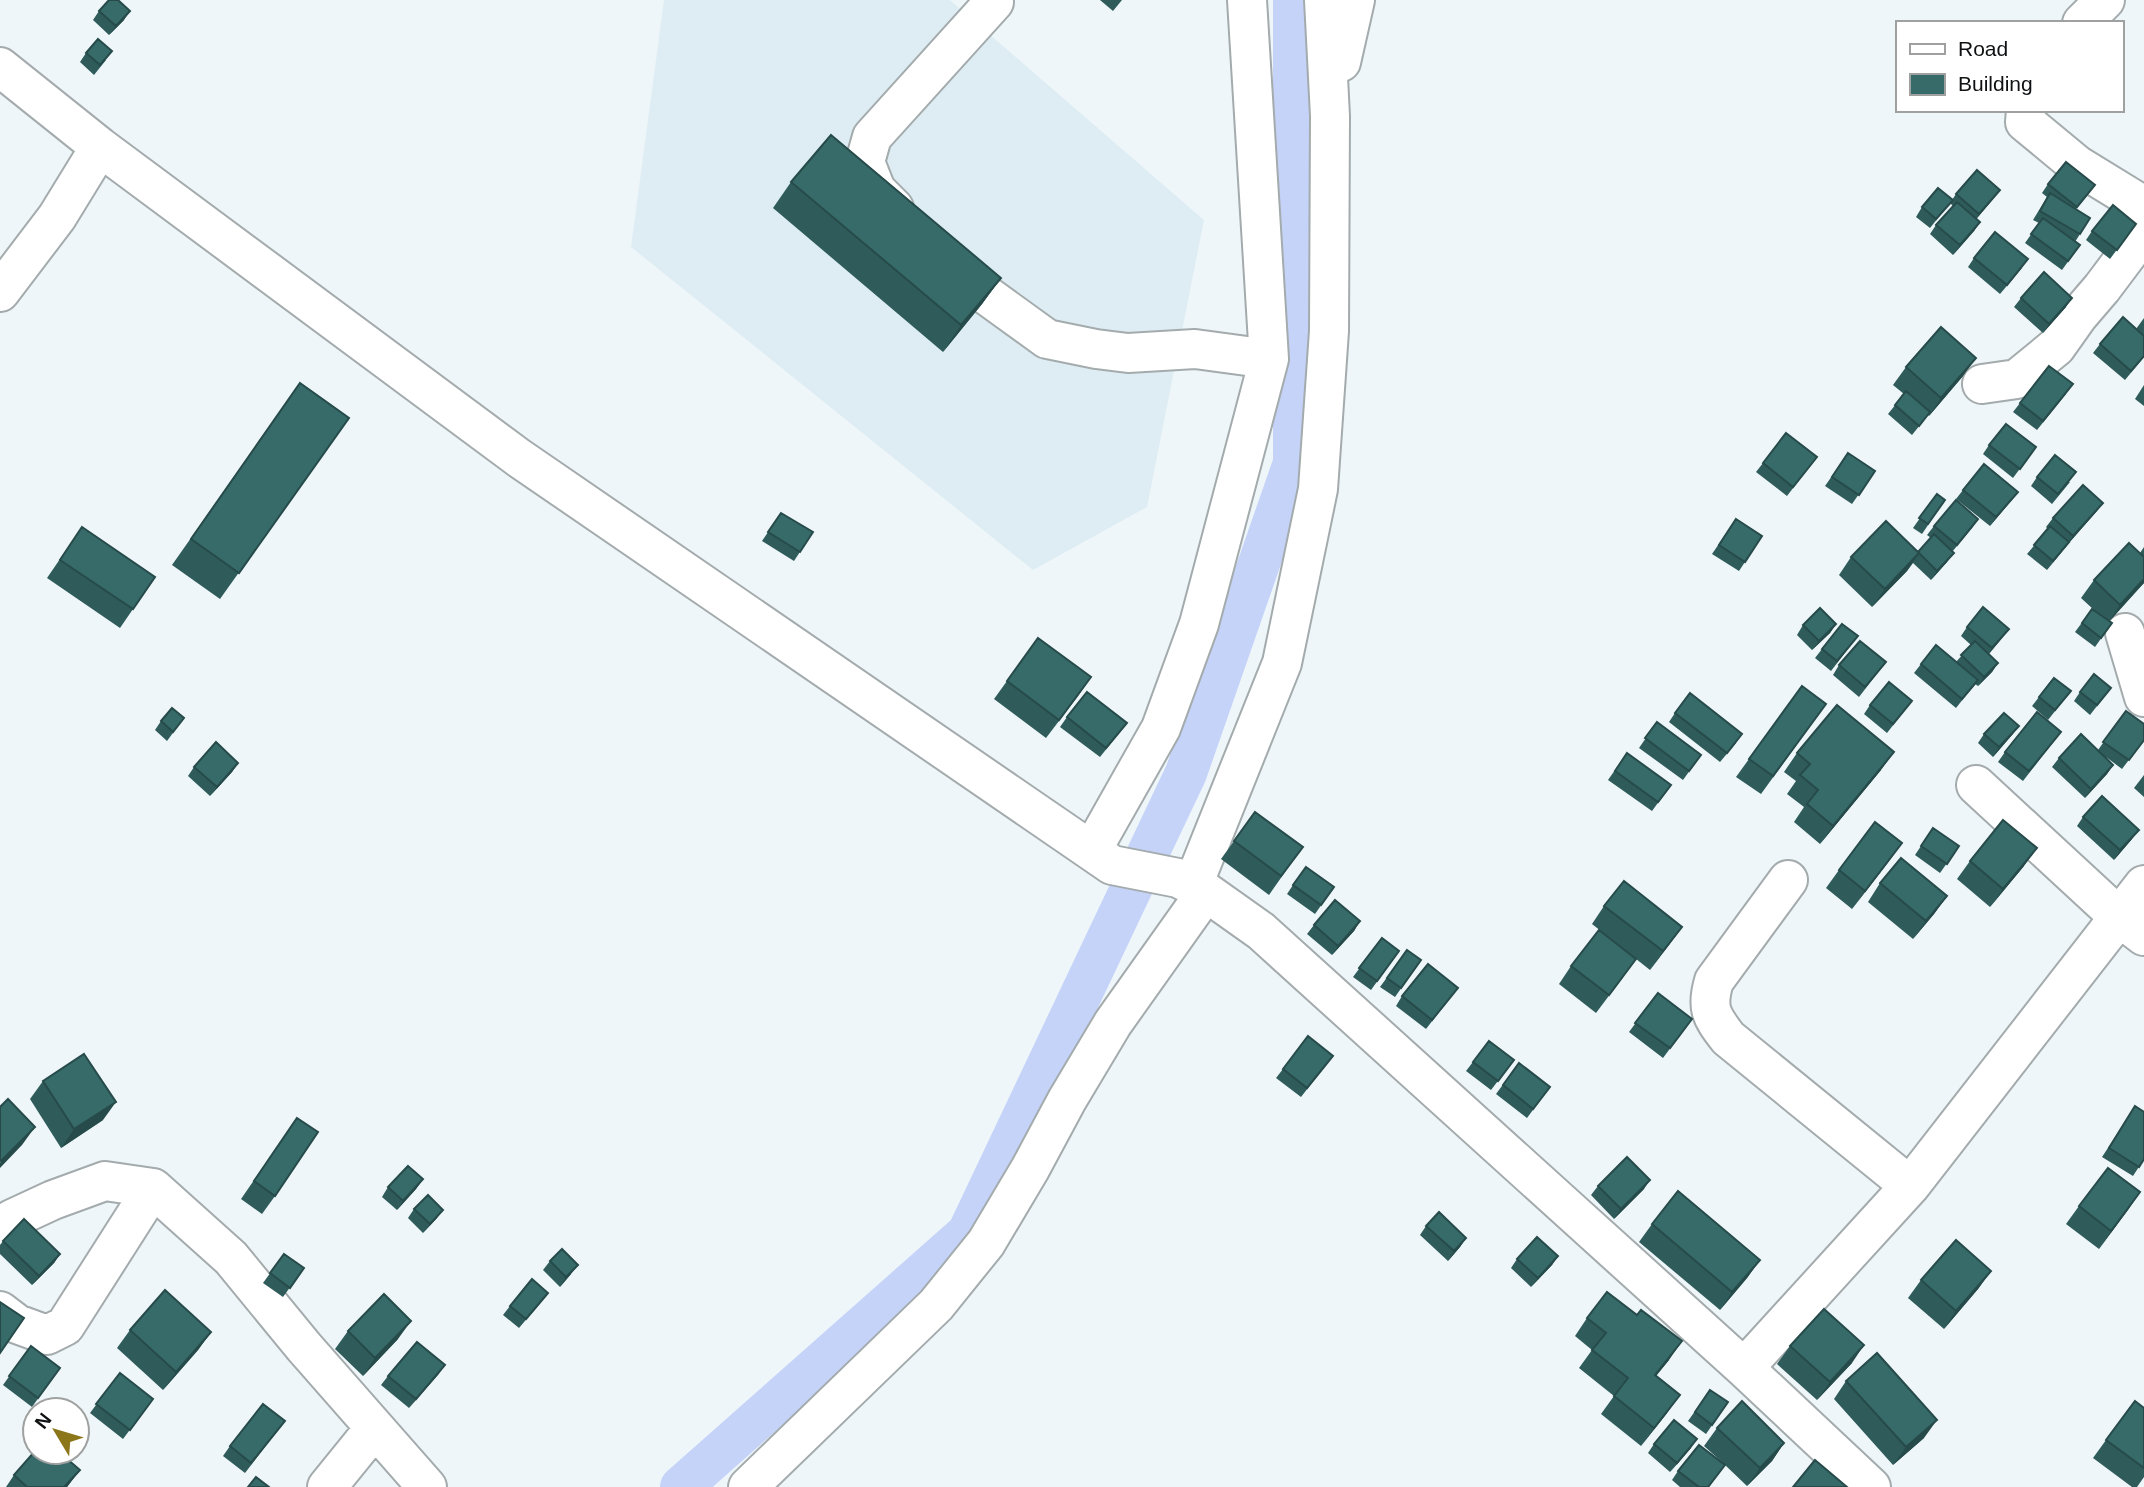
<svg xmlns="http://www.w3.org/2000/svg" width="2144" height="1487" font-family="Arial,sans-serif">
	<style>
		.built { fill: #ddedf3 }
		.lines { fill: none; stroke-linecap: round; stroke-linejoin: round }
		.canal { stroke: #c5d3f9; stroke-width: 42 }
		.minor-casing { stroke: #a4abad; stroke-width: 42 }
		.minor { stroke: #fff; stroke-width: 38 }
		.wall { fill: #2f5c5b }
		.shaded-wall { fill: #264b4a }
		.building { fill: #376b6a; stroke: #264b4a; stroke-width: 2 }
	</style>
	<rect width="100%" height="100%" fill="#eff6f9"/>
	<path class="built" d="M664 0H950L1204 220 1147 507 1033 570 631 247Z"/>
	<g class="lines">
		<path class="canal" d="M681 1487 968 1233 1186 773 1294 463V0"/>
		<defs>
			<path id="minor" d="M2082 23 2105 0
				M1341 62 1355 0
				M0 67 100 147 519 458 1112 865 1178 878 1206 892 1261 931 1744 1368 1871 1487
				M2026 110 2025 122 2077 165 2144 206
				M894 208 876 190 865 162 872 137 994 2
				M949 263 971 284 1047 339 1096 349 1128 353 1195 349 1269 359
				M0 292 57 217 100 147
				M1982 384 2017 379 2056 347 2078 316 2102 288 2144 232
				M2125 633 2144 697
				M1976 785 2119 917 2144 936
				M1092 850 1161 728 1199 624 1269 359 1247 0
				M1788 880 1714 981C1706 1008 1711 1016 1728 1038L1910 1186
				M1193 885 1282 663 1318 489 1329 331 1330 116 1324 0
				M0 1228 12 1219 53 1200 105 1181 153 1188 231 1258 304 1347 427 1487
				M0 1311 17 1324 47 1335 65 1326 153 1188
				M1744 1368 1910 1186 2144 885
				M327 1487 374 1429
				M748 1487 936 1305 986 1243 1030 1169 1067 1100 1113 1023 1206 892"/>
		</defs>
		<use href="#minor" class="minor-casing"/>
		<use href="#minor" class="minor"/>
	</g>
	<path class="wall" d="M1100 0H1122L1113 11Z
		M99 11 124 20 109 35 93 20Z
		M86 53 106 60 94 75 80 62Z
		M791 182 1001 278 982 304 943 352 773 208Z
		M2048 184 2095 185 2076 209 2090 218 2075 242 2080 245 2062 270 2025 243 2039 223 2033 220 2047 197 2042 193Z
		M1956 194 1993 199 1976 219 1980 222 1974 231 1953 255 1930 234 1936 225 1953 206 1950 203 1930 228 1916 217 1922 207 1952 200Z
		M2136 224 2110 259 2086 240 2092 231Z
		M1974 258 2022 268 2000 294 1968 267Z
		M2021 298 2066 307 2043 333 2014 307Z
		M2144 318V357L2125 380 2093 353 2100 344 2136 329Z
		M1906 367 1963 376 1929 416 1928 415 1912 435 1888 414 1904 394 1893 385Z
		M300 383 349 418 220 599 172 565Z
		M2144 385V406L2135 399Z
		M2066 394 2037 430 2013 412 2020 403Z
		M1989 445 2036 447 2013 478 1983 454Z
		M1848 453 1875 471 1852 504 1825 486Z
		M1817 457 1787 496 1756 472 1763 463Z
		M2037 477 2070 482 2052 504 2031 486Z
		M1963 490 2018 492 1990 526 1956 499Z
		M1937 494 1945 500 1922 534 1913 528Z
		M2103 503 2096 512 2068 544 2047 570 2027 554 2048 529 2046 527 2053 518Z
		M781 513 813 532 794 561 762 541Z
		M1736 519 1762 536 1739 571 1712 554Z
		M1978 519 1952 552 1947 562 1931 580 1913 563 1907 571 1872 607 1839 575 1851 557 1918 552 1931 538 1927 535 1934 526Z
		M82 527 155 577 120 628 47 578Z
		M2144 547V583L2109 621 2112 623 2095 647 2075 632 2092 609H2093L2081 598 2094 580 2140 553Z
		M1836 624 1830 633 1812 650 1797 635 1803 625Z
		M1967 627 2002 638 1989 654 1998 663 1992 672 1978 686 1975 684 1956 708 1914 673 1921 664 1956 662 1971 645 1961 636Z
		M1851 645 1831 671 1815 658 1822 649Z
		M1886 662 1859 697 1833 675 1839 665Z
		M1091 677 1046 738 994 699 1007 681Z
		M2111 688 2090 715 2074 701 2080 692Z
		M2071 691 2048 720 2032 706 2039 697Z
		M1912 701 1887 733 1864 714 1870 705Z
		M1826 704 1761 794 1736 777 1749 759Z
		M2126 711 2144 740 2122 769 2106 757 2113 765 2107 774 2085 798 2052 767 2059 758 2098 750Z
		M1675 713 1736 743 1720 762 1669 722Z
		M1067 717 1120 732 1100 757 1060 727Z
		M184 718 167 741 155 730 161 721Z
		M1657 722 1701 755 1683 780 1639 748Z
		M2019 726 2012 735 1993 757 1978 743 1984 734Z
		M2061 732 2023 781 1998 762 2005 752Z
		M1627 753 1671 785 1652 811 1608 780Z
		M1797 753 1881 770 1820 844 1794 822 1804 807 1787 794 1796 781 1784 772Z
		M238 763 232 772 210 796 188 776 194 767Z
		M2144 775V797L2134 788Z
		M2083 817 2132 839 2114 860 2077 826Z
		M1933 828 1959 846 1940 873 1915 855Z
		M1234 841 1290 865 1269 895 1221 859Z
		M1889 861 1852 909 1826 888 1839 870Z
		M1970 861 2024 866 1990 907 1957 879Z
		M1880 883 1947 896 1934 914 1913 939 1868 902Z
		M1293 885 1334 887 1315 914 1287 894Z
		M1604 906 1682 927 1650 970 1592 924Z
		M1360 921 1354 931 1332 955 1307 934 1314 925Z
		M1382 938 1399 951 1371 990 1353 977Z
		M1407 950 1421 960 1395 997 1380 987Z
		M1571 966 1623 977 1596 1013 1559 984Z
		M1458 988 1426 1029 1396 1006 1402 996Z
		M1658 993 1692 1019 1663 1058 1629 1032Z
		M1489 1041 1514 1060 1491 1090 1466 1071Z
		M1333 1056 1301 1097 1276 1078 1283 1069Z
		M1519 1063 1550 1087 1527 1118 1496 1094Z
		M43 1081 103 1120 61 1148 30 1099Z
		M2129 1116 2144 1159 2133 1176 2102 1157Z
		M297 1118 275 1196 262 1214 241 1199Z
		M423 1179 416 1189 397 1210 382 1197 388 1187Z
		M1598 1186 1644 1189 1614 1219 1591 1195Z
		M2140 1192 2099 1249 2066 1224 2079 1206Z
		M414 1209 443 1210 436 1219 423 1233 408 1218Z
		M1652 1224 1760 1260 1747 1278 1720 1310 1639 1242Z
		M1426 1226 1466 1238 1460 1247 1448 1261 1420 1235Z
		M3 1241 60 1254 54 1263 32 1285 0 1254V1245Z
		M284 1254 304 1268 283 1297 263 1283Z
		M1558 1256 1552 1265 1531 1287 1511 1268 1517 1259Z
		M550 1261 571 1274 560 1287 543 1270Z
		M1991 1271 1978 1289 1944 1329 1908 1298 1921 1280Z
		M541 1302 519 1328 503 1315 510 1306Z
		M1587 1318 1669 1360 1656 1376 1667 1413 1641 1446 1601 1414 1614 1396 1579 1368 1592 1350 1575 1336Z
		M130 1330 211 1332 198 1350 163 1390 117 1348Z
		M348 1331 398 1339 363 1376 335 1349Z
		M31 1346 60 1368 32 1407 3 1385Z
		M1790 1346 1852 1363 1817 1400 1777 1364Z
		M445 1365 409 1408 381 1385 388 1376Z
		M120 1373 153 1399 123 1439 90 1413Z
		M1846 1381 1924 1438 1893 1465 1834 1399Z
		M1710 1390 1728 1402 1706 1434 1688 1421Z
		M2144 1408V1477L2137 1487H2132L2093 1458 2106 1440Z
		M285 1421 245 1473 223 1456 230 1446Z
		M1717 1428 1784 1443 1772 1461 1747 1486 1725 1465 1709 1487H1680L1672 1480 1678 1471 1723 1463 1704 1446Z
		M1654 1444 1691 1448 1670 1472 1648 1453Z
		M80 1470 67 1487H6L14 1475Z"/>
	<path class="shaded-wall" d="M130 11 124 20 109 35 116 26Z
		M2000 190 1993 199 1973 223 1979 214Z
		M1980 222 1974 231 1953 255 1960 245Z
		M1001 278 982 304 943 352 961 325Z
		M2072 298 2066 307 2043 333 2049 324Z
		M1976 358 1963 376 1929 416 1941 398Z
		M2018 492 2011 501 1990 526 1996 517Z
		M2103 503 2096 512 2068 544 2047 570 2073 536Z
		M1978 519 1972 528 1950 554 1957 545Z
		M1919 553 1907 571 1872 607 1885 589Z
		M1954 553 1947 562 1931 580 1937 571Z
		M2144 579V583L2142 585 2108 623 2120 605Z
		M1836 624 1830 633 1812 650 1819 641Z
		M2009 629 2002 638 1986 657 1992 648Z
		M1998 663 1992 672 1978 686 1984 677Z
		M1091 677 1078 696 1046 738 1059 720Z
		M2019 726 2012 735 1993 757 1999 747Z
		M1894 752 1881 770 1820 844 1833 826Z
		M238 763 232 772 210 796 217 787Z
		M2113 765 2107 774 2085 798 2091 789Z
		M2139 830 2132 839 2114 860 2120 850Z
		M1902 843 1889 861 1852 909 1865 891Z
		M2037 848 2024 866 1990 907 2003 889Z
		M1947 896 1934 914 1913 939 1926 921Z
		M1360 921 1354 931 1332 955 1338 946Z
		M1682 927 1669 945 1650 970 1663 951Z
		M116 1102 103 1120 61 1148 74 1129Z
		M35 1127 22 1145 0 1168V1163L1 1161Z
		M423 1179 416 1189 397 1210 403 1201Z
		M1650 1180 1644 1189 1614 1219 1621 1209Z
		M2140 1192 2128 1210 2099 1249 2111 1231Z
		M443 1210 436 1219 423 1233 430 1224Z
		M1466 1238 1460 1247 1448 1261 1454 1251Z
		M60 1254 54 1263 32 1285 39 1276Z
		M1558 1256 1552 1265 1531 1287 1538 1278Z
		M1760 1260 1747 1278 1720 1310 1732 1292Z
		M578 1265 571 1274 560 1287 566 1277Z
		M1991 1271 1978 1289 1944 1329 1956 1311Z
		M411 1321 398 1339 363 1376 375 1358Z
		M211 1332 198 1350 163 1390 176 1372Z
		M1682 1341 1669 1360 1642 1393 1655 1375Z
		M1864 1345 1852 1363 1817 1400 1830 1382Z
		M445 1365 438 1375 409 1408 416 1399Z
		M1680 1395 1667 1413 1641 1446 1654 1428Z
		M1937 1420 1924 1438 1893 1465 1906 1447Z
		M1697 1439 1691 1448 1670 1472 1677 1463Z
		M1784 1443 1772 1461 1747 1486 1760 1468Z
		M80 1470 67 1487H64Z"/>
	<path class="building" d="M109 0H118L130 11 116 26 99 11Z
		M98 39 112 51 100 65 86 53Z
		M831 135 1001 278 961 325 791 182Z
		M2066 162 2095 185 2077 207 2048 184Z
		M1977 170 2000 190 1979 214 1956 194Z
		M1938 188 1953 200 1936 219 1922 207Z
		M2050 193 2090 218 2080 234 2040 211Z
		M1957 202 1980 222 1960 245 1936 225Z
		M2113 205 2136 224 2117 250 2092 231Z
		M2043 218 2080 245 2068 261 2031 234Z
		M1995 232 2028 259 2007 285 1974 258Z
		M2044 272 2072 298 2049 324 2021 298Z
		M2123 317 2144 336V356L2131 371 2100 344Z
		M1941 327 1976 358 1941 398 1906 367Z
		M2049 366 2073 384 2043 421 2020 403Z
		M300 383 349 418 239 573 191 539Z
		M1906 391 1930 412 1919 426 1895 405Z
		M2006 424 2036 447 2020 469 1989 445Z
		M1786 433 1817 457 1793 487 1763 463Z
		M1848 453 1875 471 1859 495 1832 477Z
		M2055 455 2076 472 2058 494 2037 477Z
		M1984 464 2018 492 1996 517 1963 490Z
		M2083 485 2103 503 2073 536 2053 518Z
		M1937 494 1945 500 1928 524 1919 518Z
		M1956 500 1978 519 1957 545 1934 526Z
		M781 513 813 532 800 552 768 532Z
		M1736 519 1762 536 1745 562 1719 545Z
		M1886 521 1919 553 1885 589 1851 557Z
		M2050 526 2069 542 2053 561 2034 545Z
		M82 527 155 577 133 609 60 560Z
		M1934 534 1954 553 1937 571 1918 552Z
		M2129 543 2144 557V579L2120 605 2094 580Z
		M1983 607 2009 629 1992 648 1967 627Z
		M1820 608 1836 624 1819 641 1803 625Z
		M2092 609 2112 623 2101 638 2082 623Z
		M1842 624 1858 636 1837 661 1822 649Z
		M1038 638 1091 677 1059 720 1007 681Z
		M1860 641 1886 662 1865 687 1839 665Z
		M1975 641 1998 663 1984 677 1961 655Z
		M1936 645 1978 680 1962 699 1921 664Z
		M2094 674 2111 688 2097 705 2080 692Z
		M2054 678 2071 691 2055 710 2039 697Z
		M1889 682 1912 701 1893 724 1870 705Z
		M1802 686 1826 704 1773 776 1749 759Z
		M1087 692 1127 723 1106 748 1067 717Z
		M1690 693 1742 734 1727 753 1675 713Z
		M1837 705 1894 752 1833 826 1807 804 1818 790 1800 775 1810 764 1797 753Z
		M172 708 184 718 173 732 161 721Z
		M2126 711 2144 724V740L2129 760 2103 742Z
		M2037 712 2061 732 2029 771 2005 752Z
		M2004 713 2019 726 1999 747 1984 734Z
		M1657 722 1701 755 1689 771 1645 738Z
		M2081 734 2113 765 2091 789 2059 758Z
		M216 742 238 763 217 787 194 767Z
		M1627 753 1671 785 1658 802 1615 771Z
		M2102 796 2139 830 2120 850 2083 817Z
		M1255 812 1303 847 1281 876 1234 841Z
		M2003 820 2037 848 2003 889 1970 861Z
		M1875 822 1902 843 1865 891 1839 870Z
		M1933 828 1959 846 1947 864 1921 846Z
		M1901 858 1947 896 1926 921 1880 883Z
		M1306 867 1334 887 1321 905 1293 885Z
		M1624 881 1682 927 1663 951 1604 906Z
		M1335 900 1360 921 1338 946 1314 925Z
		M1599 930 1636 959 1609 995 1571 966Z
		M1382 938 1399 951 1377 981 1359 968Z
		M1407 950 1421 960 1401 988 1387 978Z
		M1428 964 1458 988 1432 1020 1402 996Z
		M1658 993 1692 1019 1670 1048 1635 1023Z
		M1308 1036 1333 1056 1307 1088 1283 1069Z
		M1489 1041 1514 1060 1498 1081 1473 1062Z
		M84 1054 116 1102 74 1129 43 1081Z
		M1519 1063 1550 1087 1533 1109 1503 1085Z
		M8 1099 35 1127 1 1161 0 1160V1107Z
		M2135 1106 2144 1112V1159L2139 1167 2109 1148Z
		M297 1118 318 1132 275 1196 254 1181Z
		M1627 1157 1650 1180 1621 1209 1598 1186Z
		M408 1166 423 1179 403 1201 388 1187Z
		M2108 1168 2140 1192 2111 1231 2079 1206Z
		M1678 1191 1760 1260 1732 1292 1652 1224Z
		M428 1195 443 1210 430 1224 414 1209Z
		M1439 1212 1466 1238 1454 1251 1426 1226Z
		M24 1219 60 1254 39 1276 3 1241Z
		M1537 1237 1558 1256 1538 1278 1517 1259Z
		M1956 1240 1991 1271 1956 1311 1921 1280Z
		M562 1249 578 1265 566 1277 550 1261Z
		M284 1254 304 1268 290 1288 270 1273Z
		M532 1279 548 1293 526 1319 510 1306Z
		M165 1290 211 1332 176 1372 130 1330Z
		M1607 1292 1637 1315 1641 1310 1682 1341 1655 1375 1680 1395 1654 1428 1614 1396 1628 1378 1592 1350 1606 1333 1587 1318Z
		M384 1294 411 1321 375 1358 348 1331Z
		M0 1302 24 1318 0 1353Z
		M1824 1309 1864 1345 1830 1382 1790 1346Z
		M417 1342 445 1365 416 1399 388 1376Z
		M31 1346 60 1368 38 1398 9 1376Z
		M1877 1353 1937 1420 1906 1447 1846 1381Z
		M120 1373 153 1399 130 1430 96 1404Z
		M1710 1390 1728 1402 1712 1425 1695 1412Z
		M1742 1401 1784 1443 1760 1468 1717 1428Z
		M2135 1401 2144 1408V1468L2106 1440Z
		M263 1404 285 1421 251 1463 230 1446Z
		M1674 1420 1697 1439 1677 1463 1654 1444Z
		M1699 1445 1725 1465 1708 1487H1699L1678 1471Z
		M35 1451 59 1452 80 1470 64 1487H27L14 1475Z
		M1815 1460 1847 1487H1793Z
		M256 1477 269 1487H248Z"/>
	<rect x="1896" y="21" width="228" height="91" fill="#ffffff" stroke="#9fa0a0" stroke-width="2"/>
	<rect x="1910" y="44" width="35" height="10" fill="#ffffff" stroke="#9fa0a0" stroke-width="2"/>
	<text x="1958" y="56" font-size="21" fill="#0f1112">Road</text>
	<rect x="1910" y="74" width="35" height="21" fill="#376b6a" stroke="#9fa0a0" stroke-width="2"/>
	<text x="1958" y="91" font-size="21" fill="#0f1112">Building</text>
	<g transform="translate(56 1431) rotate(308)"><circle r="33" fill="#ffffff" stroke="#9fa0a0" stroke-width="2"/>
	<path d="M0-5L12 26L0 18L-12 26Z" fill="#8b761a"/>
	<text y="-10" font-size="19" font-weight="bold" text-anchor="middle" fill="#0f1112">N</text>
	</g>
</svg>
